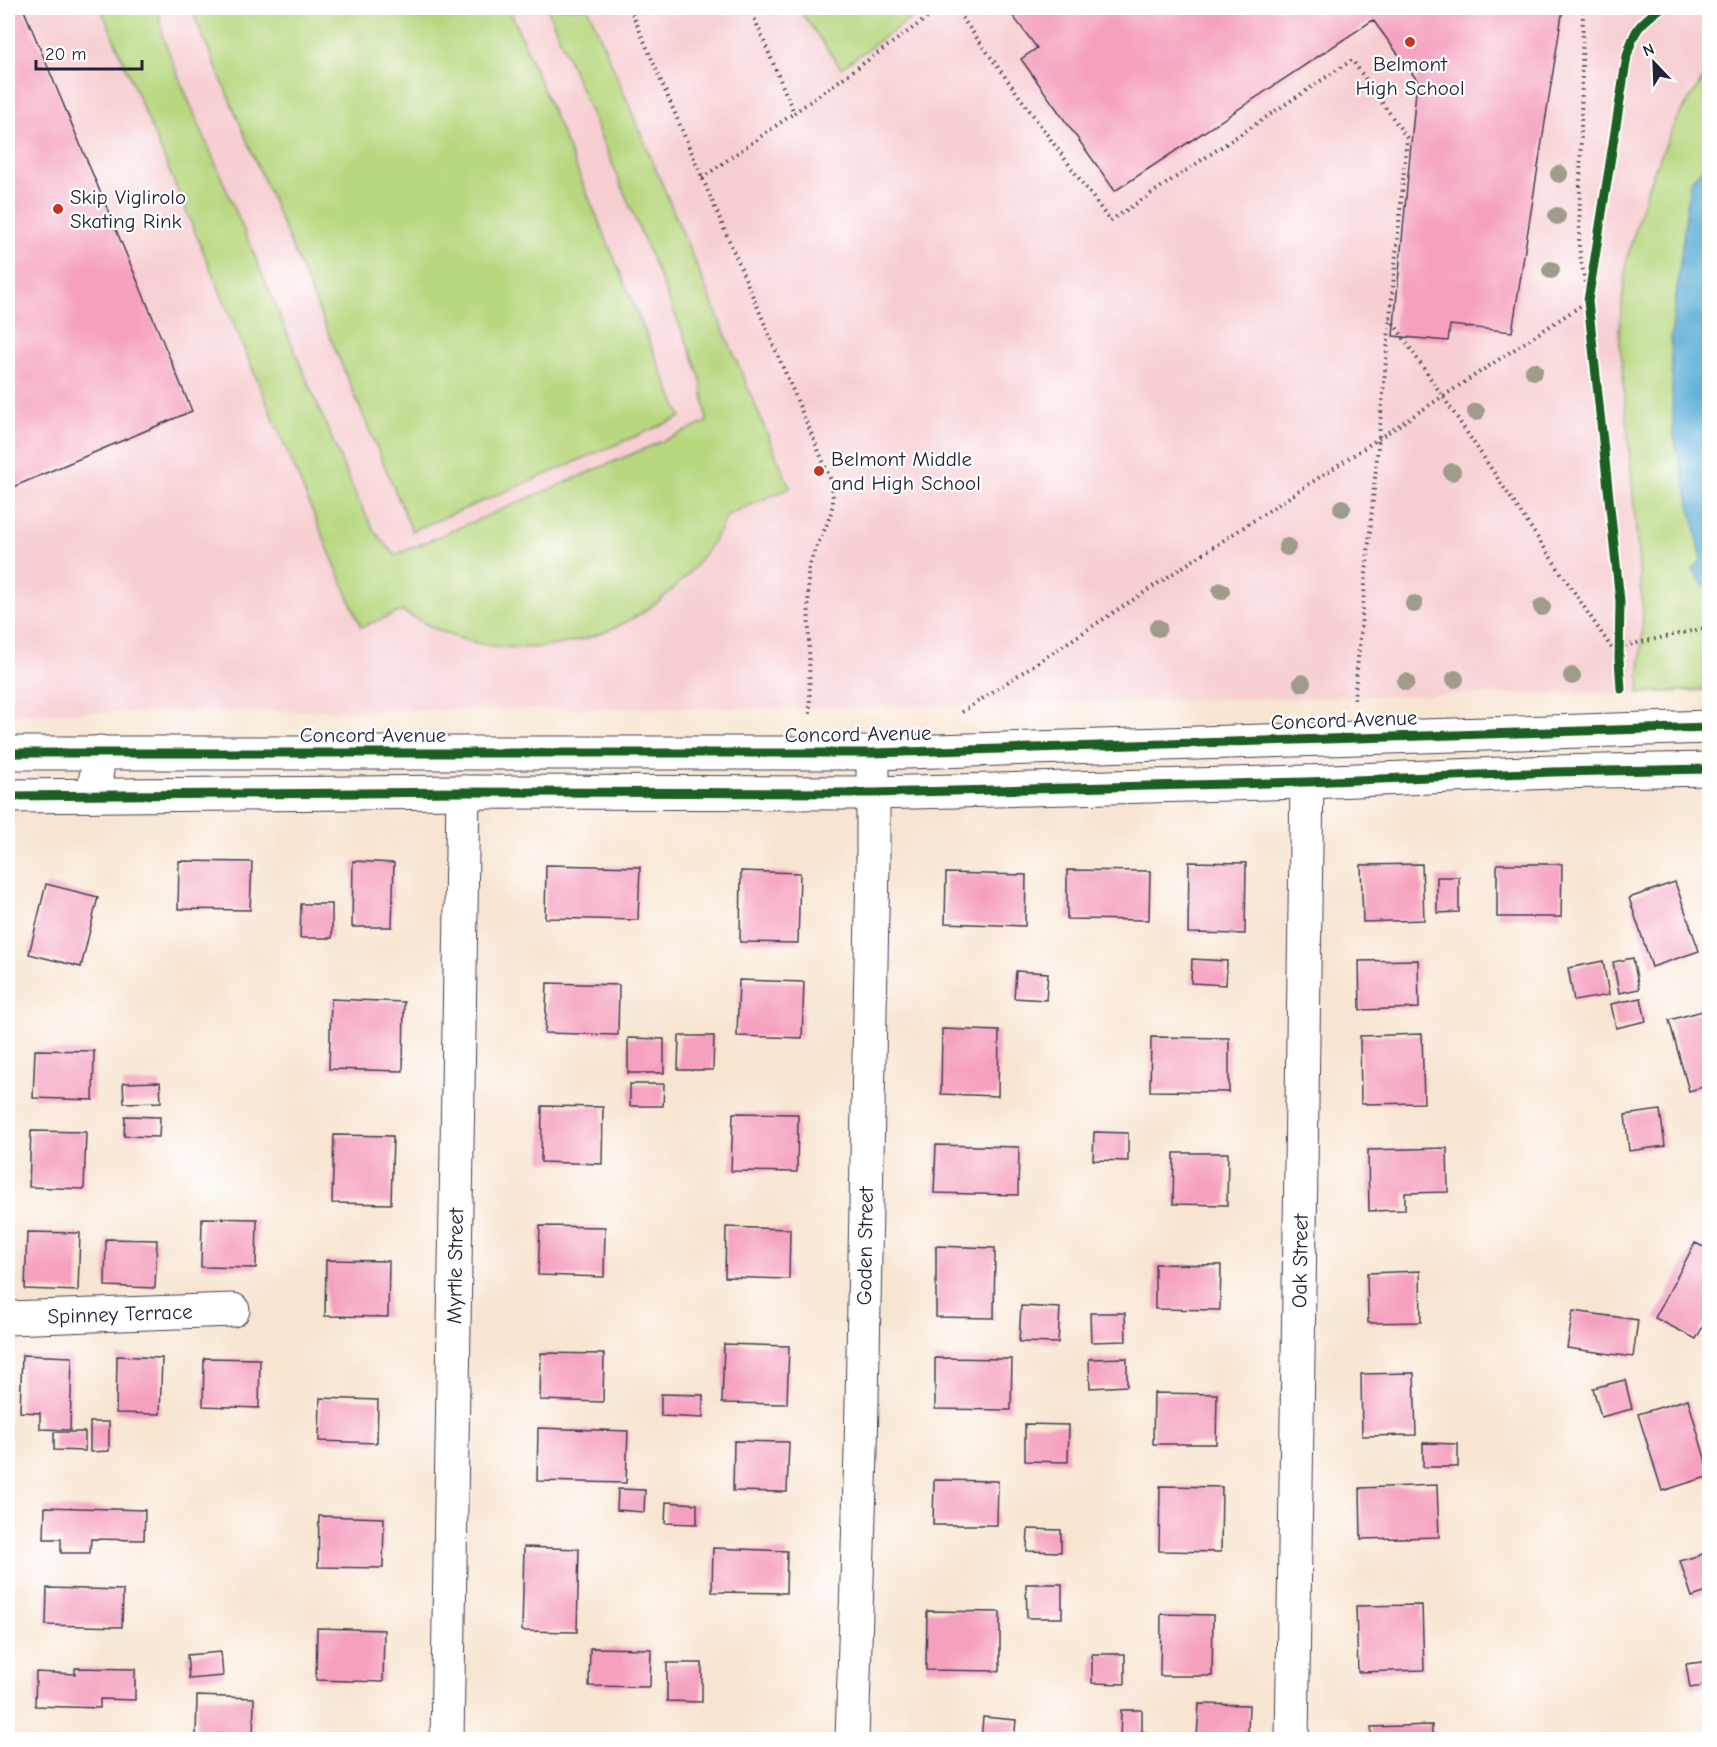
<svg xmlns="http://www.w3.org/2000/svg" width="1717" height="1747" font-family="'Comic Neue',sans-serif">
	<style>
		.built { fill: #f7cfd2 }
		.green { fill: #b8d77f; stroke: #6d7c5d; stroke-width: 1.5 }
		.water { fill: #58acd4; stroke: #3d6788; stroke-width: 1.5 }
		.building { fill: #f5a0bf }
		.lines { fill: none; stroke-linecap: round; stroke-linejoin: round }
		.minor-casing { stroke: #423f52; stroke-width: 35 }
		.major-casing { stroke: #423f52; stroke-width: 35 }
		.path { stroke: #423f52; stroke-width: 4; stroke-dasharray: 1.5 4.5; stroke-linecap: butt }
		.minor { stroke: #fff; stroke-width: 33 }
		.major { stroke: #fff; stroke-width: 33 }
		.cycleway-casing { stroke: #fff; stroke-width: 13 }
		.cycleway { stroke: #1b5e20; stroke-width: 9 }
		.tree { fill: #9f9c8c }
		.poi-dot { fill: #c8321e; stroke: #fff; stroke-width: 2 }
		.labels { text-anchor: middle; stroke-width: 4.5; stroke-linejoin: round; paint-order: stroke }
		.poi-label { font-size: 21px; fill: #22223b; stroke: #fff; text-anchor: start }
		.street-label { font-size: 21px; fill: #22223b; stroke: #fff }
	</style>
	<rect width="100%" height="100%" fill="#fff"/>
	<filter id="ink" filterUnits="userSpaceOnUse"><feTurbulence type="fractalNoise" baseFrequency=".0167" numOctaves="2"/><feDisplacementMap in="SourceGraphic" scale="12" xChannelSelector="R" yChannelSelector="G"/><feConvolveMatrix kernelMatrix="1 2 1 2 8 2 1 2 1" color-interpolation-filters="sRGB"/></filter>
	<filter id="wash" filterUnits="userSpaceOnUse"><feTurbulence type="fractalNoise" baseFrequency=".008" numOctaves="4" result="noise"/><feDisplacementMap in="SourceGraphic" scale="24" xChannelSelector="R" yChannelSelector="G"/><feGaussianBlur stdDeviation="1.35" result="paint"/><feColorMatrix in="noise" values="0 0 0 0 0 0 0 0 0 0 0 0 0 0 0 0 0 1.4 0 .05"/><feComposite in="paint" operator="in"/></filter>
	<g filter="url(#wash)">
		<rect width="100%" height="100%" fill="#f8e5d1"/>
		<path class="built" d="M8 8H1709V70L1676 120 1639 693H1538L856 707 8 713Z"/>
		<path class="green" d="M101 8H158L163 37 172 61 357 498 375 532 395 555 707 422 701 380 692 355 547 8H588L790 488 727 515C685 608 584 663 482 644 453 639 427 626 402 611L361 627Z
			M191 8H509L681 417 412 531Z
			M798 8H925L841 68Z
			M1709 70V690L1639 693 1643 612 1619 330 1627 259 1648 186 1676 120Z"/>
		<path class="water" d="M1709 161 1710 585 1704 586 1693 570 1702 559 1673 432 1671 337 1690 182Z"/>
		<g id="blocks">
			<path class="building" d="M8 8H23L192 411 13 487 8 474Z
				M1007 8H1563L1512 332 1450 325 1448 341 1393 336 1417 80 1373 20 1115 191 1021 59 1037 48Z
				M179 861 252 862 250 910 178 909Z
				M353 861 394 863 392 927H352Z
				M1189 862 1246 863 1245 934 1188 933Z
				M1422 864 1424 920 1363 922 1361 865Z
				M1497 864H1562L1561 917H1497Z
				M546 865 640 867 638 920 545 918Z
				M1067 870 1150 871 1149 920 1067 919Z
				M741 871 800 873 798 943 740 942Z
				M946 873 1026 875 1025 926 945 923Z
				M1437 877H1459V912L1437 913Z
				M1675 882 1699 951 1652 967 1629 898Z
				M46 884 98 897 81 967 29 954Z
				M301 904H332V938H300Z
				M1633 958 1639 989 1619 993 1613 962Z
				M1192 959 1227 961 1226 985 1191 983Z
				M1418 960 1419 1008 1360 1010 1359 961Z
				M1603 961 1609 995 1574 1001 1568 968Z
				M1016 971 1048 973 1046 1000 1014 998Z
				M739 980 804 982 802 1038 737 1036Z
				M547 983 619 985 618 1035 545 1033Z
				M1641 998 1646 1021 1616 1028 1611 1004Z
				M331 999 404 1002 403 1071 329 1069Z
				M1710 1009V1085L1689 1091 1669 1020Z
				M942 1029 999 1031 998 1096 941 1094Z
				M1422 1034 1424 1103 1361 1104 1360 1036Z
				M679 1036H714L713 1070H678Z
				M1151 1037 1229 1038V1092L1150 1091Z
				M628 1038 664 1039V1073H628Z
				M35 1050 94 1051 93 1100 33 1098Z
				M160 1082 161 1102 124 1103 123 1083Z
				M630 1084H664L663 1106H630Z
				M542 1106 603 1107 602 1164 541 1162Z
				M1660 1110 1665 1146 1629 1151 1625 1115Z
				M733 1113 798 1114 797 1172 731 1171Z
				M125 1116 160 1117 159 1137 124 1136Z
				M31 1131 86 1132 84 1189 29 1187Z
				M1094 1132 1128 1133V1161L1093 1160Z
				M334 1135 393 1136 391 1204 332 1203Z
				M936 1145 1019 1147 1018 1195 934 1193Z
				M1447 1148 1448 1192 1405 1193V1210L1369 1211 1368 1150Z
				M1174 1153H1228L1227 1205 1173 1204Z
				M202 1218 257 1219 256 1268 201 1267Z
				M540 1226 605 1227 604 1277 538 1275Z
				M726 1227 790 1229 789 1279 725 1277Z
				M27 1232 80 1233 78 1291 25 1289Z
				M106 1239 157 1240 155 1288 105 1286Z
				M1695 1243 1710 1250V1313L1696 1339 1655 1318Z
				M936 1246 995 1248 994 1318 936 1317Z
				M326 1260 389 1261 388 1317 325 1316Z
				M1155 1264 1221 1265 1220 1310 1155 1309Z
				M1420 1271 1421 1322 1368 1323 1367 1273Z
				M1021 1306 1060 1308 1058 1343 1019 1342Z
				M1573 1311 1638 1320 1633 1357 1567 1348Z
				M1090 1313H1125L1126 1341 1091 1342Z
				M724 1344 789 1346 787 1404 722 1403Z
				M541 1353 604 1354 603 1402 540 1400Z
				M22 1355 72 1357 70 1430 40 1429V1413L20 1412Z
				M117 1356 162 1358 160 1414 116 1413Z
				M204 1358 260 1359 259 1408 203 1406Z
				M935 1358 1012 1359 1011 1410 935 1409Z
				M1127 1358V1386L1090 1388 1089 1359Z
				M1414 1373 1416 1435 1362 1436 1361 1374Z
				M1625 1380 1632 1409 1601 1417 1593 1388Z
				M1154 1393 1217 1394 1216 1444H1153Z
				M661 1394 703 1395V1418L661 1416Z
				M320 1398 378 1400 377 1443 319 1441Z
				M1688 1399 1710 1476 1662 1491 1638 1414Z
				M90 1422H109V1451L90 1452Z
				M1025 1424 1069 1425 1068 1462 1025 1461Z
				M538 1428 628 1431 626 1483 537 1481Z
				M54 1432H85V1451L54 1450Z
				M734 1441 789 1442 787 1492 733 1491Z
				M1423 1443 1458 1444V1467H1423Z
				M934 1480 998 1481 997 1525H933Z
				M1437 1485 1439 1537 1361 1539 1360 1488Z
				M1160 1486 1222 1487 1221 1552 1159 1551Z
				M618 1489 645 1490 644 1512 617 1510Z
				M666 1502 697 1504V1524L665 1523Z
				M45 1507 145 1510 144 1540 91 1539 90 1553H61V1539H44Z
				M319 1516 384 1518 383 1568 318 1567Z
				M1028 1529 1061 1530V1552L1027 1551Z
				M524 1547 579 1549 577 1632 522 1631Z
				M713 1548 787 1551 786 1593 712 1592Z
				M1710 1552V1591L1692 1597 1680 1561Z
				M1026 1584H1062V1618H1027Z
				M47 1588 123 1590 122 1627 46 1625Z
				M1422 1605 1424 1670 1358 1672 1356 1606Z
				M927 1611 1000 1612V1671L926 1670Z
				M1161 1614 1213 1615 1212 1676H1160Z
				M317 1628 384 1630 383 1682 316 1680Z
				M590 1648 651 1649 650 1687 589 1686Z
				M221 1652 223 1676 189 1679 187 1655Z
				M1092 1654H1125V1684L1092 1683Z
				M1710 1661V1685L1690 1688 1686 1664Z
				M667 1663H702V1702L667 1701Z
				M75 1668 135 1669V1700L100 1699V1708L35 1706 36 1672 75 1674Z
				M197 1696 254 1698 253 1739 196 1737Z
				M1199 1704 1249 1705 1248 1732 1236 1731V1739L1197 1738Z
				M1121 1710H1142V1732H1147V1740H1120Z
				M983 1717 1016 1720 1014 1740H981Z
				M1432 1725V1740H1372L1371 1727Z"/>
		</g>
	</g>
	<g filter="url(#ink)">
		<use href="#blocks" fill-opacity="0" stroke="#423f52" stroke-width="1.5"/>
		<g class="lines">
			<defs>
				<path id="minor" d="M93 795 100 752
					M8 1318 233 1310
					M447 1740 463 792
					M852 1740 861 1451 873 865V753
					M1292 1740 1307 782"/>
				<path id="major" d="M8 753H873L1710 727
					M8 796 463 792 872 793 1307 782 1552 772 1710 769"/>
			</defs>
			<use href="#minor" class="minor-casing"/>
			<use href="#major" class="major-casing"/>
			<path class="path" d="M630 8 831 480C831 486 833 493 833 499 832 525 812 547 808 572L810 716
				M750 8 794 113 941 8
				M955 8 1110 221 1352 60 1407 138 1354 701
				M702 178 794 113
				M1390 318 1619 659
				M1619 647 1710 627
				M962 712 1588 301 1579 247 1583 8"/>
			<use href="#minor" class="minor"/>
			<use href="#major" class="major"/>
			<defs>
				<path id="cycleway" d="M1621 689 1619 659 1620 601 1588 301 1627 56C1634 30 1639 24 1661 8
					M8 753H873L1710 727
					M8 796 463 792 872 793 1307 782 1552 772 1710 769"/>
			</defs>
			<use href="#cycleway" class="cycleway-casing"/>
			<use href="#cycleway" class="cycleway"/>
		</g>
		<g class="tree">
			<circle cx="1559" cy="174" r="9"/>
			<circle cx="1557" cy="216" r="9"/>
			<circle cx="1551" cy="270" r="9"/>
			<circle cx="1534" cy="371" r="9"/>
			<circle cx="1476" cy="412" r="9"/>
			<circle cx="1452" cy="472" r="9"/>
			<circle cx="1342" cy="508" r="9"/>
			<circle cx="1287" cy="547" r="9"/>
			<circle cx="1221" cy="591" r="9"/>
			<circle cx="1414" cy="604" r="9"/>
			<circle cx="1542" cy="607" r="9"/>
			<circle cx="1158" cy="628" r="9"/>
			<circle cx="1572" cy="676" r="9"/>
			<circle cx="1455" cy="679" r="9"/>
			<circle cx="1406" cy="682" r="9"/>
			<circle cx="1302" cy="683" r="9"/>
		</g>
	</g>
	<g class="poi-dot">
		<circle cx="1410" cy="42" r="6"/>
		<circle cx="58" cy="209" r="6"/>
		<circle cx="819" cy="471" r="6"/>
	</g>
	<g class="labels">
		<g class="poi-label">
			<text x="1410" y="71" text-anchor="middle">Belmont<tspan x="1410" dy="24">High School</tspan></text>
			<text x="70" y="204">Skip Viglirolo<tspan x="70" dy="24">Skating Rink</tspan></text>
			<text x="831" y="466">Belmont Middle<tspan x="831" dy="24">and High School</tspan></text>
		</g>
		<g class="street-label">
			<text transform="translate(1344 720) rotate(-2)" y="7">Concord Avenue</text>
			<text transform="translate(858 734) rotate(-1)" y="7">Concord Avenue</text>
			<text x="373" y="742">Concord Avenue</text>
			<text transform="translate(865 1246) rotate(-89)" y="7">Goden Street</text>
			<text transform="translate(1300 1261) rotate(-89)" y="7">Oak Street</text>
			<text transform="translate(455 1266) rotate(-89)" y="7">Myrtle Street</text>
			<text transform="translate(120 1314) rotate(-2)" y="7">Spinney Terrace</text>
		</g>
	</g>
	<rect width="1717" height="1747" fill="none" stroke="#fff" stroke-width="30"/>
	<g transform="translate(1654 63) rotate(337)" stroke="#ffffff" stroke-width="4.5" paint-order="stroke">
	<path d="M0-4.5L10 22L0 15L-10 22Z" fill="#22223b"/>
	<text y="-9" font-size="16" font-weight="bold" text-anchor="middle" fill="#22223b">N</text>
	</g>
	<path d="M36 60v9h106v-9" fill="none" stroke="#22223b" stroke-width="3"/>
	<text x="45" y="60" font-size="18" fill="#22223b" stroke="#ffffff" stroke-width="4.5" paint-order="stroke">20 m</text>
</svg>
